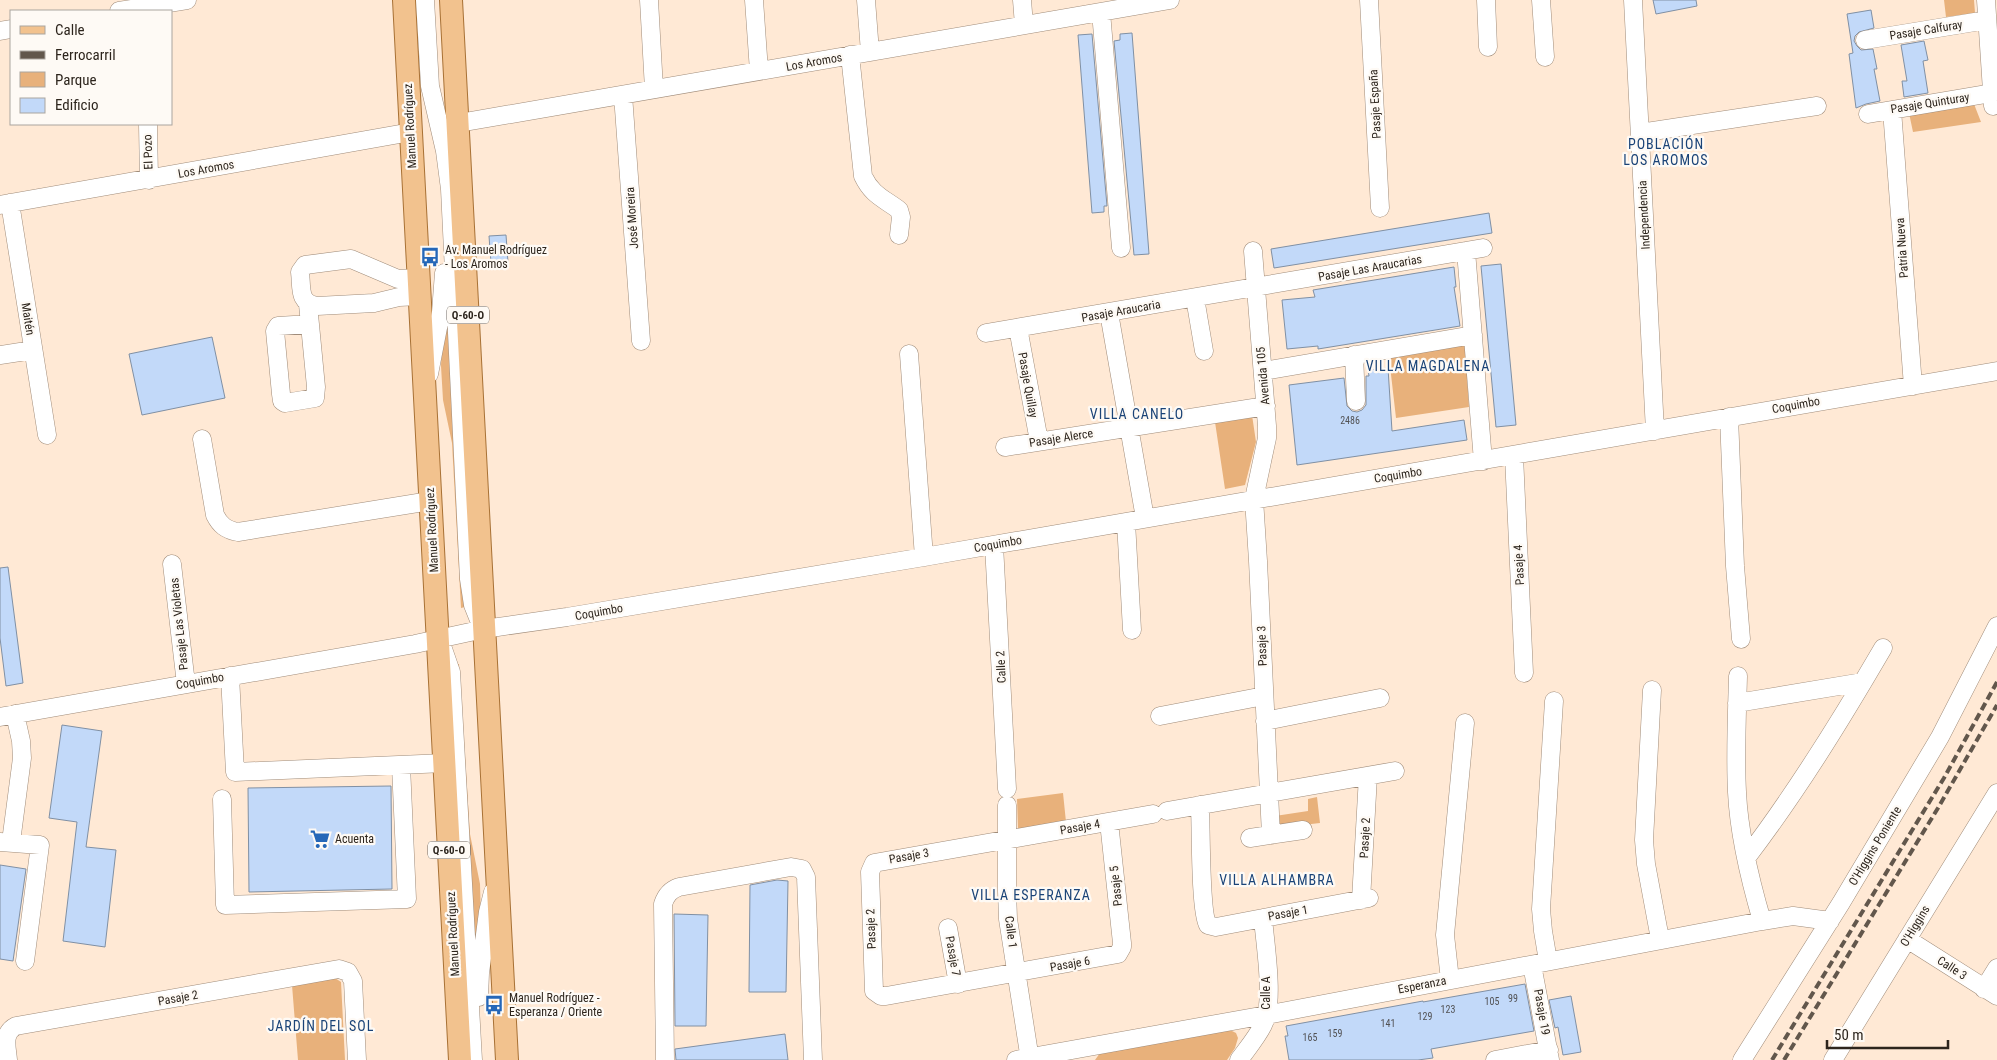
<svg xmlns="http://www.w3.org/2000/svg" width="1997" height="1060" font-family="'Roboto Condensed',sans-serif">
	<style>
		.green { fill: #e8b17b }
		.building { fill: #c2d9f9; stroke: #8090a4 }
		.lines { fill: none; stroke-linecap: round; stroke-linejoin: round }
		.minor-casing { stroke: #a08c7a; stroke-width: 19 }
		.major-casing { stroke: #a87135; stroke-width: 24 }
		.minor { stroke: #fff; stroke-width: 18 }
		.major { stroke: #f2c28e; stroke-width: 22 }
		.rail { stroke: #62574c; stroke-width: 4; stroke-dasharray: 8 4; stroke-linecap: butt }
		.labels { text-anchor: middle; stroke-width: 4.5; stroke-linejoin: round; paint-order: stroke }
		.number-label { font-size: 10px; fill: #525254 }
		.shield { fill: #fefaf5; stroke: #6c655e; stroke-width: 1 }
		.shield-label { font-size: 11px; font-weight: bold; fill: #2d251d }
		.street-label { font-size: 12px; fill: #2d251d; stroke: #fefaf5 }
		.poi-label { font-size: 12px; fill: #2d251d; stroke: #fefaf5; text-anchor: start }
		.neighbourhood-label { font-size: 14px; letter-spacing: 1px; fill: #1a4377; stroke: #fefaf5 }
	</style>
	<rect width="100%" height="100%" fill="#ffe9d5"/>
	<path class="green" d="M1944 0H1974L1975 13 1946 17Z
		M1974 104 1981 122 1913 132 1909 113Z
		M450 294 465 607 461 608 452 443 443 400 441 366 442 337Z
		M1465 343 1469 407 1396 418 1389 357Z
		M1252 415 1256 442 1245 485 1225 489 1215 422Z
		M456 664H459L470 834 480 884 481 919 475 980Z
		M1063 793 1066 822 1018 829 1017 799Z
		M1317 797 1320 823 1276 828 1275 816 1308 811V799Z
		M335 978 341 982 345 1060H298L292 985Z
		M1228 1029 1236 1033 1238 1038 1235 1048 1227 1060H1095L1100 1053Z"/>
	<path class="building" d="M1653 0H1696L1697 6 1656 14Z
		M1871 10 1874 28 1859 32 1855 36 1854 41 1857 46 1861 50 1873 49 1877 69H1874L1880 101 1866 104 1856 108 1849 54 1853 53 1847 14Z
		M1132 33 1149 254 1134 255 1114 41 1120 40V34Z
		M1092 34 1107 206H1104V212L1092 213 1078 35Z
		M1924 41 1928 60 1923 61 1928 93 1904 97 1902 81H1907L1901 45Z
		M1489 213 1492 233 1274 268 1271 249Z
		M506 235 508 262 491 263 489 236Z
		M1501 264 1516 425 1496 427 1481 266Z
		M1454 267 1456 287H1454L1460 326 1318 349V346L1287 349 1282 300 1315 297 1313 290Z
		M212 337 225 398 142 415 129 354Z
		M1388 368 1392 431 1464 420 1467 440 1297 465 1289 385 1344 378 1347 406 1352 411 1357 412 1362 410 1366 405V376H1369L1368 370Z
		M8 567 23 683 6 686 0 638V568Z
		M62 725 102 731 86 847 116 850 105 947 63 941 77 822 49 818Z
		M391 786 392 889 249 892 248 788Z
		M0 865 26 869 13 961 0 959Z
		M777 880 788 881 786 992H749L750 885Z
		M674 914 708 915 706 1026H675Z
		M1525 984 1534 1031 1431 1049 1433 1058 1418 1060H1289L1285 1036H1288L1286 1026 1423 1001V1002Z
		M1571 996 1581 1052 1563 1055 1558 1027 1555 1028 1549 1000Z
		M785 1034 788 1060H676L675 1049Z"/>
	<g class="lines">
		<defs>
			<path id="minor" d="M425 0 430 86 445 151 450 189 469 579 473 605 479 620
				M649 0 654 89
				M754 0 759 71
				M866 0 870 52
				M1022 0 1024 25
				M1369 0 1380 208
				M1486 0 1488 47
				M1541 0 1545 57
				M1633 0 1655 431
				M1986 0 1993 106
				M119 11 187 0
				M1101 12 1121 248
				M0 31 11 29
				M1865 40 1987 20
				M850 55 863 176C872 195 883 198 899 210L901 217 899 235
				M623 95 641 341
				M1892 110 1913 386
				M1868 114 1992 93
				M459 123 1170 0
				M148 124 149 180
				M1640 133 1817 106
				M10 203 47 435
				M0 205 411 132
				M1253 251 1267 426V438L1254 499 1258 561 1271 835
				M1466 251 1483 461
				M418 278 398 279 351 259 305 265 300 272C302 288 298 303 317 306L374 303 399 297 419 296
				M1195 298 1204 351
				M308 304 316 387 315 398 285 403 282 401 281 394 275 331 278 326 310 324
				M1109 313 1145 518
				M1018 328 1039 441
				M986 333 1483 248
				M909 354 924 557
				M0 355 33 350
				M1354 355 1356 401
				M1263 371 1473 335
				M429 374 441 312 444 273
				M1729 417 1735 566 1741 639
				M202 439 215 515C220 525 226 530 238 532L430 501
				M1005 447 1266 406
				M1514 456 1524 673
				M1126 522 1132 630
				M994 545 1007 789
				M172 564 186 684
				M442 646 451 672 473 1060
				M230 676 235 772 445 763
				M1738 676C1737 715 1735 754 1737 792 1739 835 1750 880 1762 921
				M1652 690 1644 840 1646 864 1660 939
				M1737 703 1863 682
				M1160 716 1264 696
				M0 717 415 644 484 629 567 617 924 557 1997 371
				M1265 721 1380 698
				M222 799 225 905 407 899 401 766
				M1007 805V891L1008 919 1030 1060
				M1200 805C1201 825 1200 913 1208 925L1216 927 1369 898
				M1167 811 1395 771
				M1109 822 1122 943V947L1118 954 886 996H881L874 991 870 872 874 863 1153 814
				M1250 838 1303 830
				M0 842 40 845 25 961
				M11 842 22 758 21 741 15 714
				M1747 857C1798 790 1841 720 1883 648
				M1361 900 1368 776
				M948 928 958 984
				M1907 939 1997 996
				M1548 961 1543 931 1541 909 1554 701
				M1532 965 1550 1060
				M1450 980 1445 935 1465 723
				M1984 989 1997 968
				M479 997 480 973 488 912 493 892
				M8 1060C7 1047 2 1033 16 1026L339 969 348 972 353 981 357 1060
				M665 1060 663 904C666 895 670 890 679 887L791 867 802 869 806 877 813 1060
				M1016 1060 1266 1015 1762 921 1793 916 1830 921
				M1239 1060C1247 1049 1257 1037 1263 1025 1275 1003 1265 944 1263 918
				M1495 1060 1549 1050
				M1742 1060 1841 903 1940 737 1997 626
				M1833 1060 1997 793"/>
			<path id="major" d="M404 0 460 1060
				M451 0 507 1060"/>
		</defs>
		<use href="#minor" class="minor-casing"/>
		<use href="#major" class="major-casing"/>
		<use href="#minor" class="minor"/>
		<use href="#major" class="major"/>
		<path class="rail" d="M1772 1060 1944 778 1997 682
			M1784 1060 1938 808 1997 705"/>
	</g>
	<defs>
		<symbol id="bus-bare" viewBox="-9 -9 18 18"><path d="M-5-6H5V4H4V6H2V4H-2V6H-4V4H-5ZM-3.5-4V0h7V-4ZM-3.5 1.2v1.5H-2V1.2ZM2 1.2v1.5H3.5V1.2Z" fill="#2567b8" stroke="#fefaf5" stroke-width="2.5" paint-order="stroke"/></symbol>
		<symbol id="supermarket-bare" viewBox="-9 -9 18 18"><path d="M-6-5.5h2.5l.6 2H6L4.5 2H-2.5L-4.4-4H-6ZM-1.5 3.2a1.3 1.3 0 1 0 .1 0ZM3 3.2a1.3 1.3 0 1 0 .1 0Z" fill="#2567b8" stroke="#fefaf5" stroke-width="2.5" paint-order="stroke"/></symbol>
	</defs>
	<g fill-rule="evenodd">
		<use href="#bus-bare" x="416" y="243" width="28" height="28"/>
		<use href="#supermarket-bare" x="306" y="825" width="28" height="28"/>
		<use href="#bus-bare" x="480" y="991" width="28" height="28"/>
	</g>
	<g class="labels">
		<g class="number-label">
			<text x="1350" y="424">2486</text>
			<text x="1513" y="1002">99</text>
			<text x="1492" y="1005">105</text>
			<text x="1448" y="1013">123</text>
			<text x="1425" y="1020">129</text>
			<text x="1388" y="1027">141</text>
			<text x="1335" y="1037">159</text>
			<text x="1310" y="1041">165</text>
		</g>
		<g class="shield">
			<rect x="447" y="306.5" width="42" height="17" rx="4"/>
			<rect x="428" y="841.5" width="42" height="17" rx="4"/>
		</g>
		<g class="shield-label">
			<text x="468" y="319">Q-60-O</text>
			<text x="449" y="854">Q-60-O</text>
		</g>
		<g class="street-label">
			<text transform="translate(1926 30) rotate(-9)" y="4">Pasaje Calfuray</text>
			<text transform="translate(814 62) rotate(-10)" y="4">Los Aromos</text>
			<text transform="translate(1930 103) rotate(-9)" y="4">Pasaje Quinturay</text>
			<text transform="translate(1375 104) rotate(-93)" y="4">Pasaje España</text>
			<text transform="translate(410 126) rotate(-93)" y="4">Manuel Rodríguez</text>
			<text transform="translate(148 152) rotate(-92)" y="4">El Pozo</text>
			<text transform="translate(206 169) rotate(-10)" y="4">Los Aromos</text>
			<text transform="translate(1644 215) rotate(-93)" y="4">Independencia</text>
			<text transform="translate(632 218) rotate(-94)" y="4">José Moreira</text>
			<text transform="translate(1902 248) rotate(-94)" y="4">Patria Nueva</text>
			<text transform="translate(1370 268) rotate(-10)" y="4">Pasaje Las Araucarias</text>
			<text transform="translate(1121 311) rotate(-10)" y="4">Pasaje Araucaria</text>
			<text transform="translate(28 319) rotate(81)" y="4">Maitén</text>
			<text transform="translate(1263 376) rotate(-95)" y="4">Avenida 105</text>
			<text transform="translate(1028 385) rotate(80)" y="4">Pasaje Quillay</text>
			<text transform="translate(1796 405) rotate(-10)" y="4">Coquimbo</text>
			<text transform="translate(1061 438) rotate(-9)" y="4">Pasaje Alerce</text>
			<text transform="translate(1398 475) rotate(-9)" y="4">Coquimbo</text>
			<text transform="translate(432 530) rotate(-93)" y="4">Manuel Rodríguez</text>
			<text transform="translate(998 544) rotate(-10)" y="4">Coquimbo</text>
			<text transform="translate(1519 565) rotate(-93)" y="4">Pasaje 4</text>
			<text transform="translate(599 612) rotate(-10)" y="4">Coquimbo</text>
			<text transform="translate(179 624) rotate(-96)" y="4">Pasaje Las Violetas</text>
			<text transform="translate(1262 646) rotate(-92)" y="4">Pasaje 3</text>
			<text transform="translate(1001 667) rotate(-93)" y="4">Calle 2</text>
			<text transform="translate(200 681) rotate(-10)" y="4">Coquimbo</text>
			<text transform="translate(1080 827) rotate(-10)" y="4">Pasaje 4</text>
			<text transform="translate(1365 838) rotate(-87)" y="4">Pasaje 2</text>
			<text transform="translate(1875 846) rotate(-59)" y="4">O'Higgins Poniente</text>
			<text transform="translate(909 856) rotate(-10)" y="4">Pasaje 3</text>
			<text transform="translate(1116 886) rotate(-96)" y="4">Pasaje 5</text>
			<text transform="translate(1288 913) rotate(-10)" y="4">Pasaje 1</text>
			<text transform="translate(1915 926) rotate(-59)" y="4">O'Higgins</text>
			<text transform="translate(871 929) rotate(-92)" y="4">Pasaje 2</text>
			<text transform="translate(1011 932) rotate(83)" y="4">Calle 1</text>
			<text transform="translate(453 934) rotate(-93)" y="4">Manuel Rodríguez</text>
			<text transform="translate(953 956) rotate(80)" y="4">Pasaje 7</text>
			<text transform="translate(1070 964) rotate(-10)" y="4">Pasaje 6</text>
			<text transform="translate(1952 968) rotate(33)" y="4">Calle 3</text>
			<text transform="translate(1422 985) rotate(-11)" y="4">Esperanza</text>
			<text transform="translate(1266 993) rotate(-90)" y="4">Calle A</text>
			<text transform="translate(178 998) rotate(-10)" y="4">Pasaje 2</text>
			<text transform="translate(1542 1012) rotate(80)" y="4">Pasaje 19</text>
		</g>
		<g class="poi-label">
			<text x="445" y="254">Av. Manuel Rodríguez<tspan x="445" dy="14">- Los Aromos</tspan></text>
			<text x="335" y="843">Acuenta</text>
			<text x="509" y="1002">Manuel Rodríguez -<tspan x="509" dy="14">Esperanza / Oriente</tspan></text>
		</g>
		<g class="neighbourhood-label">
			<text x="1666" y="149">POBLACIÓN<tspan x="1666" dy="16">LOS AROMOS</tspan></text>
			<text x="1428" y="371">VILLA MAGDALENA</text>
			<text x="1137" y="419">VILLA CANELO</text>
			<text x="1277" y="885">VILLA ALHAMBRA</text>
			<text x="1031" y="900">VILLA ESPERANZA</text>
			<text x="321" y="1031">JARDÍN DEL SOL</text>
		</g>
	</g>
	<rect x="10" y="10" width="162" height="115" fill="#fefaf5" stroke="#aaa59f"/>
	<rect x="20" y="26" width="25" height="8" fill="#f2c28e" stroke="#aaa59f"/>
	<text x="55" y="35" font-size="15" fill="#2d251d">Calle</text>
	<rect x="20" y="51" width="25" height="8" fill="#62574c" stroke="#aaa59f"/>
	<text x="55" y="60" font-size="15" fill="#2d251d">Ferrocarril</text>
	<rect x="20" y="72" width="25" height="15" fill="#e8b17b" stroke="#aaa59f"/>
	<text x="55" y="85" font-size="15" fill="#2d251d">Parque</text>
	<rect x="20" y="98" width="25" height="15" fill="#c2d9f9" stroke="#aaa59f"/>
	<text x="55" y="110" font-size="15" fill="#2d251d">Edificio</text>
	<path d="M1827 1040v8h121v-8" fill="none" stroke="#2d251d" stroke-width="2.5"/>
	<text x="1834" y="1040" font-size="15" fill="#2d251d" stroke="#fefaf5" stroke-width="4" paint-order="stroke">50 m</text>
</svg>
